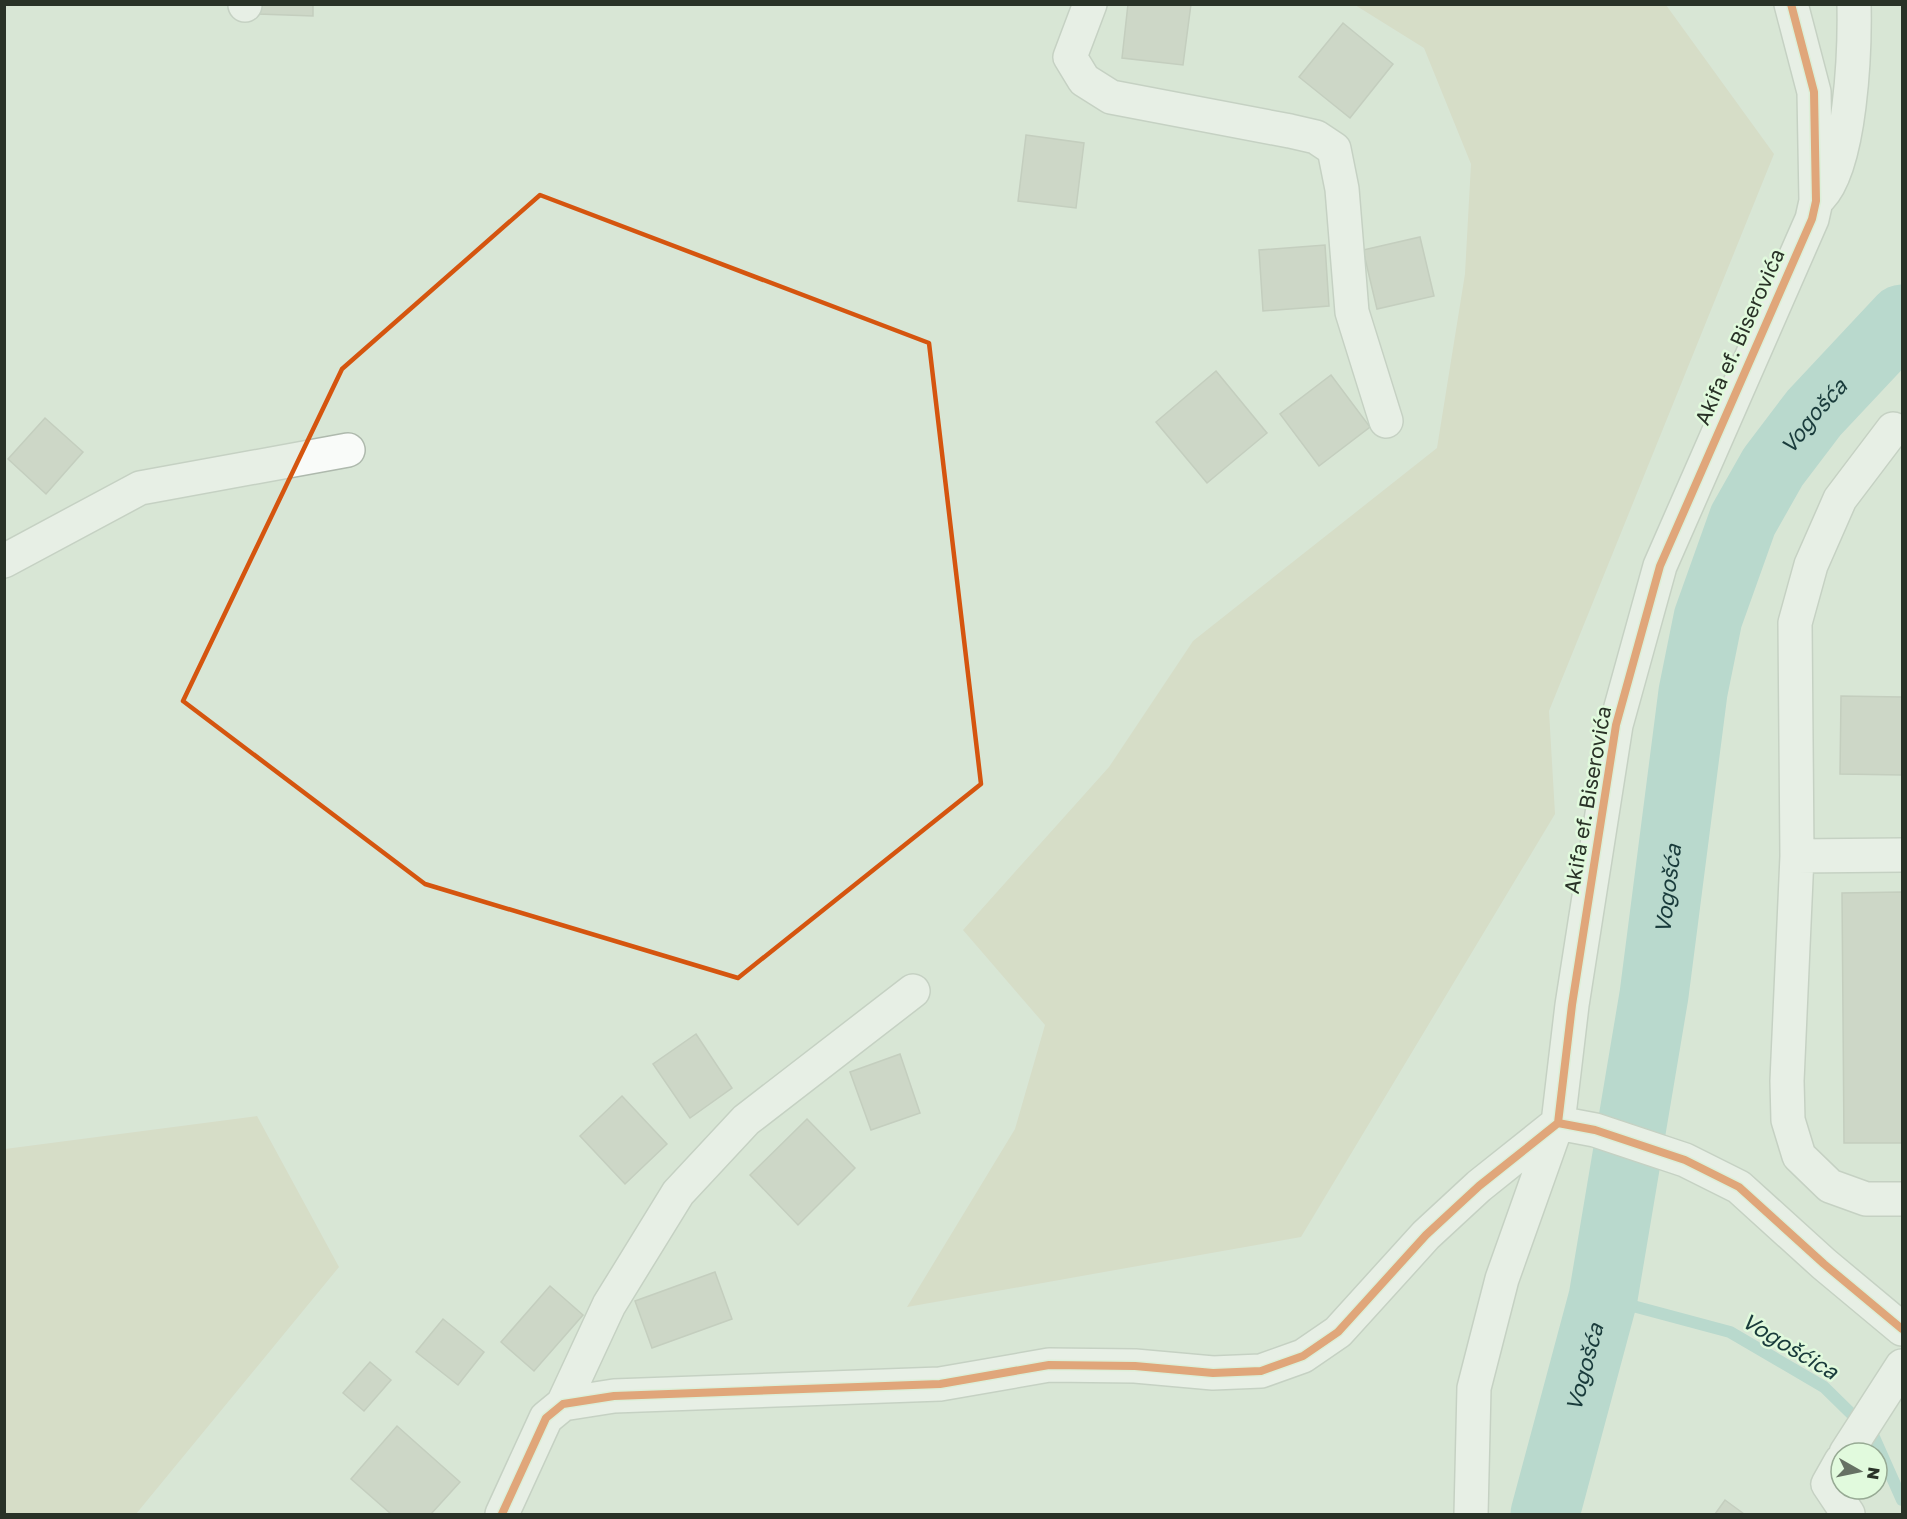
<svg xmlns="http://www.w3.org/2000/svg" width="1907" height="1519" font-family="'Golos Text',sans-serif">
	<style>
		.green { fill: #d2d2b6 }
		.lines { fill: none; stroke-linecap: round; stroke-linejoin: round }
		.stream { stroke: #93c9c3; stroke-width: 12 }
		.river { stroke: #93c9c3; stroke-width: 69 }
		.building { fill: #bec6b5; stroke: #aab1a3; stroke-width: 1.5 }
		.minor-casing { stroke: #aeb9ad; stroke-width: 36 }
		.minor { stroke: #f9fbf9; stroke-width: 33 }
		.cycleway-casing { stroke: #e1fadd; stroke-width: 11 }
		.cycleway { stroke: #e8590c; stroke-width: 8 }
		.marked { fill: none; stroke: #d5550f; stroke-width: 4.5; stroke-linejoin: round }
		.labels { text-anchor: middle; stroke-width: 5; stroke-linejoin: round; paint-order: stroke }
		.street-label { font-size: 21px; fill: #293227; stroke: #e1fadd }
		.water-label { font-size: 22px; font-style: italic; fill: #193b3b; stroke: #e1fadd }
	</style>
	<rect width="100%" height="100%" fill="#d8e6d6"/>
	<path class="green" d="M1355 5H1666L1774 154 1549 711 1555 814 1301 1237 907 1307 1015 1129 1045 1025 963 930 1109 767 1193 641 1437 448 1465 274 1471 164 1424 48Z
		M257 1116 339 1267 136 1514H5V1149Z"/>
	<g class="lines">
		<path class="stream" d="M1603 1298 1730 1332 1824 1387 1873 1435 1902 1500"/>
		<path class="river" id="s1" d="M1545 1514 1603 1298 1654 995 1693 692 1708 618 1743 520 1773 467 1814 413 1902 319"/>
	</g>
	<path class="building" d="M258 4H313V16L258 14Z
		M1128 4H1191L1183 65 1122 58Z
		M1343 23 1393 64 1350 118 1299 77Z
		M1026 135 1084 143 1076 208 1018 201Z
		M1420 237 1434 296 1377 309 1363 250Z
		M1325 245 1329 306 1263 311 1259 250Z
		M1216 371 1267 433 1207 483 1156 422Z
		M1331 375 1370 427 1319 466 1280 414Z
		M45 418 83 452 46 494 8 459Z
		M1841 696 1902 697V775L1840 774Z
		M1902 892V1143H1844L1842 893Z
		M696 1034 732 1088 690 1118 653 1064Z
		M900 1054 920 1113 871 1130 850 1072Z
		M622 1096 667 1144 625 1184 580 1136Z
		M807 1119 855 1168 798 1225 750 1175Z
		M715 1272 732 1319 652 1348 635 1301Z
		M550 1286 583 1315 534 1371 501 1342Z
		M443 1319 484 1352 458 1385 416 1352Z
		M370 1362 391 1380 364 1411 343 1393Z
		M397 1426 460 1482 431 1514H391L351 1479Z
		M1725 1500 1744 1514H1715Z"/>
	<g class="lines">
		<defs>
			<path id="minor" d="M245 4V5
				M1090 4 1070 57 1084 80 1111 97 1290 131 1316 137 1334 149 1342 189 1352 312 1386 421
				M1791 4 1814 92 1816 201 1812 219 1660 566 1616 725 1572 1005 1558 1123 1595 1130 1685 1160 1739 1187 1824 1264 1902 1329
				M1820 197C1851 165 1855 50 1854 4
				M1893 429 1840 499 1811 565 1795 623 1797 856 1787 1081 1788 1120 1799 1156 1830 1186 1866 1199H1902
				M4 561 140 488 348 450
				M1797 856 1902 855
				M563 1404 609 1305 678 1193 746 1120 913 991
				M1846 1453 1902 1366
				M1841 1461 1828 1484 1848 1514
				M502 1514 546 1418 563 1404 614 1396 940 1384 1049 1365 1135 1366 1213 1373 1261 1371 1303 1356 1338 1332 1426 1235 1479 1186 1558 1123
				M1471 1514 1474 1388 1502 1279 1557 1124"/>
		</defs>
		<use href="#minor" class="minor-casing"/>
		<use href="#minor" class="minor"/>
		<defs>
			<path id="cycleway" d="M1791 4 1814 92 1816 201 1812 219 1660 566 1616 725 1572 1005 1558 1123 1595 1130 1685 1160 1739 1187 1824 1264 1902 1329
				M502 1514 546 1418 563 1404 614 1396 940 1384 1049 1365 1135 1366 1213 1373 1261 1371 1303 1356 1338 1332 1426 1235 1479 1186 1558 1123"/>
		</defs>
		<use href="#cycleway" class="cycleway-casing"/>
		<use href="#cycleway" class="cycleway"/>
	</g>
	<path d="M0 0H1907V1519H0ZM540 195 929 343 981 784 738 978 425 884 183 701 342 369Z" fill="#d8e6d6" fill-opacity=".55" fill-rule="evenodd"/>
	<path class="marked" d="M540 195 929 343 981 784 738 978 425 884 183 701 342 369Z"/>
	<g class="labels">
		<g class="street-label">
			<text transform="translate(1740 337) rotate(-66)" y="7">Akifa ef. Biserovića</text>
			<text transform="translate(1588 800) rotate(-80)" y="7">Akifa ef. Biserovića</text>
		</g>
		<g class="water-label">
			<text dy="8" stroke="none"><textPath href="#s1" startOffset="1142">Vogošća</textPath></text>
			<text dy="8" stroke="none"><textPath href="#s1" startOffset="638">Vogošća</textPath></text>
			<text transform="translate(1790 1346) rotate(31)" y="8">Vogošćica</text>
			<text dy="8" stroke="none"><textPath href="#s1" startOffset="152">Vogošća</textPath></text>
		</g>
	</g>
	<rect width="1907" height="1519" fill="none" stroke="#293227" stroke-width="12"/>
	<g transform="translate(1859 1471) rotate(99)"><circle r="28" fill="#e1fadd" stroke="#97aa94" stroke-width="1.5"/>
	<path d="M0-4.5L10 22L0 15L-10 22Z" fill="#667164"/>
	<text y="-9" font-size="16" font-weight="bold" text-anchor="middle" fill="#293227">N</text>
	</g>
</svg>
